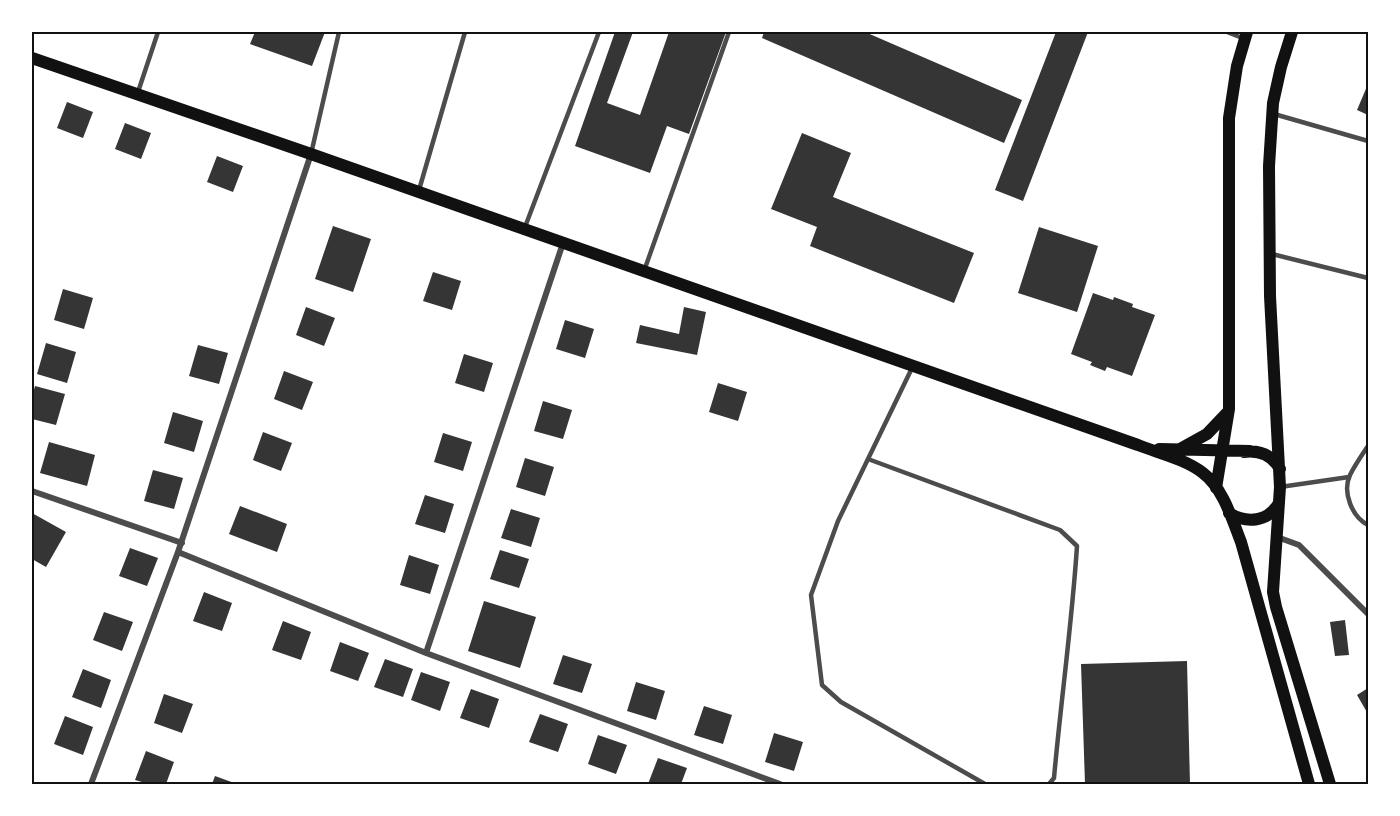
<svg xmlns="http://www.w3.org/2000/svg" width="1400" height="816" font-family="'Nunito Sans',sans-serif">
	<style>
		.building { fill: #353535 }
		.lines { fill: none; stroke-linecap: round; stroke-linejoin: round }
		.service { stroke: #4c4c4c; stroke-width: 4.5 }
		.minor { stroke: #4c4c4c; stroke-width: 6 }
		.secondary { stroke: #111; stroke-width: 12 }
		.neatline { fill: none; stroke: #111; stroke-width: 2 }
	</style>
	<rect width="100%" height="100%" fill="#fff"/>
	<path class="building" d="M255 32H325L312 66 250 44Z
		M615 32H633L607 103 640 115 669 32H726L689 134 667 126 650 173 575 146Z
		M764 32H865L1022 100 1004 143 762 38Z
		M1056 32H1088L1023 201 995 190Z
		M1368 84V115L1357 110Z
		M67 102 93 112 83 138 57 128Z
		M125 123 151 133 141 159 115 149Z
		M802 133 851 153 833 197 974 253 954 303 810 246 817 227 771 209Z
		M217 156 243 166 233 192 207 182Z
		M333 226 371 239 353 292 315 279Z
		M1039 227 1098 246 1077 312 1018 293Z
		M433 272 461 281 452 310 423 301Z
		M63 289 93 298 84 329 54 320Z
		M1093 293 1113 300 1114 297 1133 304 1132 307 1155 315 1132 376 1107 367 1105 371 1090 365 1092 362 1071 354Z
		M306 307 335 318 324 346 296 335Z
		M684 307 706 312 697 355 636 343 640 325 679 334Z
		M565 320 594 329 585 358 556 349Z
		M46 343 76 352 67 383 37 374Z
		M198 345 228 353 219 384 189 376Z
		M464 354 493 363 484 392 455 383Z
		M284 371 313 382 302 410 274 399Z
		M718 383 747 392 738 421 709 412Z
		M35 386 65 394 56 425 32 419V397Z
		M543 401 572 410 563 439 534 431Z
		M173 412 203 421 194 452 164 443Z
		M263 432 292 443 281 471 253 460Z
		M443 433 472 442 463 471 434 462Z
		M49 442 95 455 87 486 40 473Z
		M525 458 554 467 545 496 516 487Z
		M153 470 183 478 174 509 144 501Z
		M425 495 454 504 445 533 415 524Z
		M240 506 287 524 277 552 229 534Z
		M511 509 540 518 531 547 501 538Z
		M32 513 66 532 46 567 32 559Z
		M130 548 158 558 147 586 119 576Z
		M500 550 529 559 519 588 490 579Z
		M409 555 439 565 430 594 400 585Z
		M204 592 232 603 222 631 193 621Z
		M484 601 536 617 520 668 468 651Z
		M104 612 133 622 122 651 93 640Z
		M1345 620 1349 655 1335 656 1330 622Z
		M283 621 311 632 301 660 272 650Z
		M340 642 369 653 358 681 330 671Z
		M563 655 592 664 582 693 553 684Z
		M385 659 413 669 403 697 374 687Z
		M1187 661 1190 784H1085L1081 664Z
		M83 669 111 680 101 708 72 697Z
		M421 672 450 682 440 711 411 700Z
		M636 682 665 691 656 720 627 711Z
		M1368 688V714L1357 695Z
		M471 689 499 699 489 728 460 718Z
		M164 694 193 704 182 733 154 723Z
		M704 706 732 715 723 744 694 735Z
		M540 714 568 724 558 752 529 742Z
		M65 716 93 727 83 755 54 744Z
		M774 733 803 742 794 771 765 762Z
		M598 735 627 745 616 774 588 764Z
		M146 751 174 762 166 784H149L135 780Z
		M658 758 687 768 681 784H648Z
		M215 776 237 784H212Z"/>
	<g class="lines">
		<path class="service" d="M1227 32 1245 39
			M138 92 158 32
			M1274 114 1368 141
			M311 154 339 32
			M419 190 465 32
			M525 227 599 32
			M1272 254 1368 278
			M644 271 729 32
			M912 368 838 521 811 595 822 685 841 702 985 784
			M1368 446C1362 455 1355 465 1350 475 1342 492 1352 517 1368 525
			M868 459 1060 530 1077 546C1072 623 1061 700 1054 778L1049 784
			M1280 487 1349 477"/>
		<path class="minor" d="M32 491 182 543
			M1277 537 1299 545 1368 614
			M178 552 426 653 780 784
			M426 653 563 243
			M91 784 178 552 311 154"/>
		<path class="secondary" d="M1292 32 1281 67 1273 103 1269 166 1270 296 1280 487 1273 592 1276 607 1330 784
			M32 58 311 154 1138 445C1158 453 1185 459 1203 473 1223 488 1232 519 1241 542L1309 784
			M1159 449 1250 451
			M1180 449 1207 434 1227 413
			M1244 452C1260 450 1272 455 1280 469
			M1216 488 1229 409V118L1237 66 1247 32
			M1229 513C1247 524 1268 522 1279 503"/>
	</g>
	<rect width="1400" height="816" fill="none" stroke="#ffffff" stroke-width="66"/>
	<rect x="33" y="33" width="1334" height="750" class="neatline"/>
</svg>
